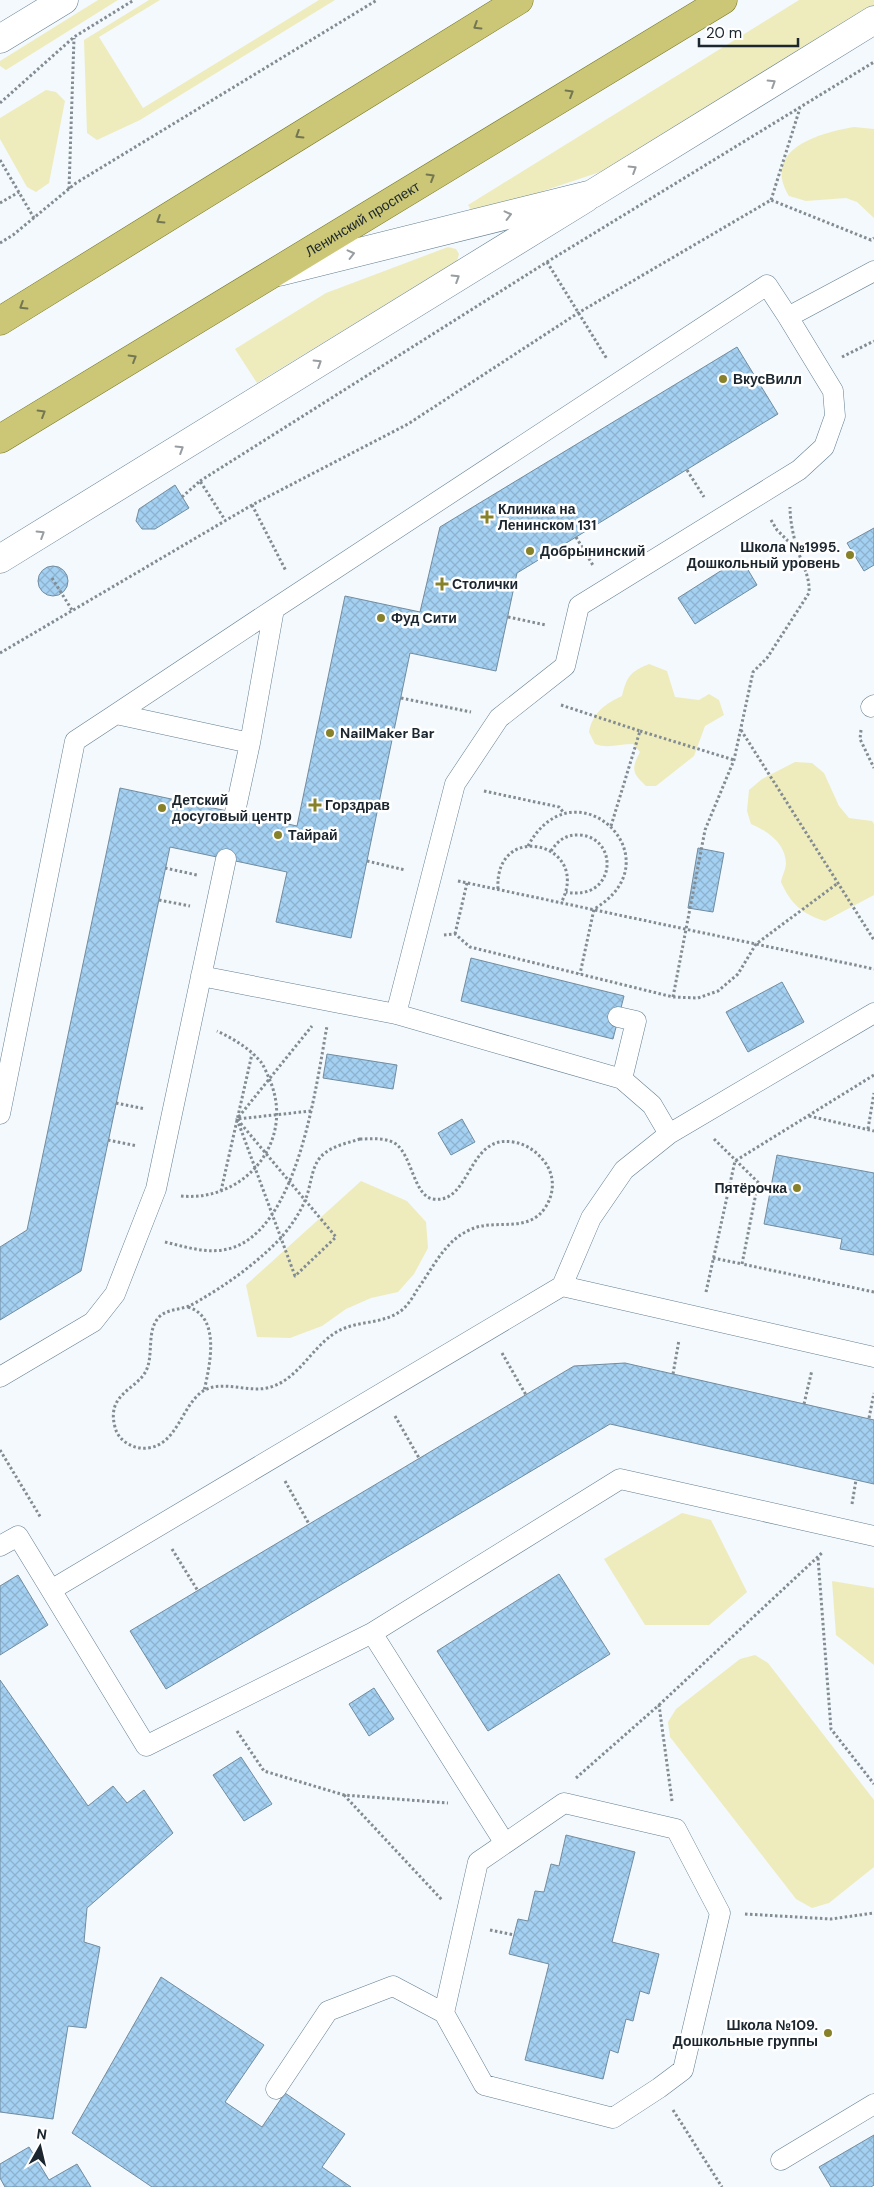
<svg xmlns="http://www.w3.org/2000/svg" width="874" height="2187" font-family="'DM Sans',sans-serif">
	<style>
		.green { fill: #eeecbd }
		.building { fill: url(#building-cross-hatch); stroke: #718ca0 }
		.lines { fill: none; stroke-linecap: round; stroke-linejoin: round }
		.lane-casing { stroke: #637e91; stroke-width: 21 }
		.street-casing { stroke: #637e91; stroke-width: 29 }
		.secondary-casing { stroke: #637e91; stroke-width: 29 }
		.primary-casing { stroke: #777622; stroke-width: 29 }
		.path { stroke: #838c92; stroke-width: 3; stroke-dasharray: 2.5 2.5; stroke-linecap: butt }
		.lane { stroke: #fff; stroke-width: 20 }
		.street { stroke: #fff; stroke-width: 28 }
		.secondary { stroke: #fff; stroke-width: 28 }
		.primary { stroke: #cbc777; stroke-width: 28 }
		.oneway { stroke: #737652 }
		.oneway2 { stroke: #989da1 }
		.poi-dot { fill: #878129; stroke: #fff; stroke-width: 2 }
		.labels { text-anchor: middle; stroke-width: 5; stroke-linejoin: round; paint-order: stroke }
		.street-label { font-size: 14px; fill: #1b262e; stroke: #fff }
		.poi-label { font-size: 14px; font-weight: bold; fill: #1b262e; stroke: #fff; text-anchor: start }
	</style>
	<defs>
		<pattern id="building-cross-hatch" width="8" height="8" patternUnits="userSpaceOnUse" patternTransform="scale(1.25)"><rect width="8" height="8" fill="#a4d0f1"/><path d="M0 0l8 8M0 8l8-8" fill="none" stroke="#8db2cf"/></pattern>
	</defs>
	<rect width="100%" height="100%" fill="#f3f9fd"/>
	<path class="green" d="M98 0H118L6 70 0 66V61Z
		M149 0H160L99 37 143 108 319 0H335L140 120 97 140 87 133 84 40Z
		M799 0H874V6L603 171 474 214 468 205Z
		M46 90 56 92 65 101 49 183 36 192 27 187 0 139V118Z
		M854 127 874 129V218L857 202 846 198 806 201 789 196C761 150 818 133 854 127Z
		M448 247 456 249 459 254 457 261 257 383 235 349 326 293Z
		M649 664 667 671 675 697 699 700 709 694 719 700 724 715 705 726 694 756 656 786H646C632 773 631 769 640 752L633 744C620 744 607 749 595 744L589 732C593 712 605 704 622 696 627 676 630 672 649 664Z
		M795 762 812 763 824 773 839 806 849 818 872 821 874 824V895L825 921C802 914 791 904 781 882 782 876 786 869 786 863 785 842 767 831 751 824L747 811 749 790 762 779Z
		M361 1181 407 1201 426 1222 428 1248 414 1274 398 1292 371 1298 346 1309 322 1326 290 1338 257 1337 246 1285Z
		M682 1513 711 1520 747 1592 709 1625H645L604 1559Z
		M832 1581 874 1588V1665L836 1635Z
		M755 1655 768 1663 874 1800V1867L829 1903 812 1908 796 1899 670 1737 668 1722 676 1709 740 1659Z"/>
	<path class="building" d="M737 347 778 414 517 573 496 671 410 653 351 938 276 922 287 872 170 847 81 1271 0 1320V1247L27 1230 120 788 297 826 345 596 420 612 440 527Z
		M175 485 189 508 155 529H142L136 521 139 509Z
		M874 528V565L864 571 847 543Z
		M741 558 757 585 695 624 678 598Z
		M38 581a15 15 0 1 1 30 0a15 15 0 1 1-30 0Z
		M698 848 724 853 713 912 688 908Z
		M471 958 624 996 613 1039 461 1001Z
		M782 982 804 1022 748 1052 726 1012Z
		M327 1054 397 1065 393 1089 323 1078Z
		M462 1119 475 1142 451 1155 438 1133Z
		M777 1155 874 1173V1255L840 1249 842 1239 764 1224Z
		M625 1363 874 1420V1484L610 1424 166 1689 130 1631 574 1366Z
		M559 1574 610 1654 488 1731 437 1651Z
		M18 1575 48 1625 0 1655V1586Z
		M0 1680 88 1806 113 1786 127 1803 144 1790 173 1833 87 1908 84 1942 100 1947 86 2028 68 2026 53 2119 0 2112Z
		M374 1688 394 1719 369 1736 349 1704Z
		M241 1757 272 1804 244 1821 213 1775Z
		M566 1835 635 1852 612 1942 659 1954 649 1994 640 1991 633 2021 626 2019 618 2053 610 2050 603 2079 525 2060 549 1964 509 1954 518 1919 528 1921 535 1891 544 1892 551 1864 559 1866Z
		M161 1977 264 2045 225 2102 262 2127 285 2093 345 2134 322 2167 351 2187H152L72 2133Z
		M874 2135V2185L871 2187H831L819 2167Z
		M29 2147 49 2180 77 2164 91 2187H5L0 2178V2164Z"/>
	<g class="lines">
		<defs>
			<path id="lane" d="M871 707 874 705
				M116 714 274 609
				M235 812 250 743
				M201 976 396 1014 622 1079 652 1105 669 1134
				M396 1014 455 784 499 718 565 666 579 606 799 470 824 447 835 416 833 391 788 317 874 271
				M618 1017 636 1021 622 1079
				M0 1114 75 741 116 714 250 743 274 609 767 285 788 317
				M562 1286 874 1357
				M0 1377 93 1322 115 1294 156 1189 226 859
				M0 1546 18 1536 51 1590 562 1286 591 1218 624 1170 669 1134 874 1013
				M51 1590 146 1746 372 1633 620 1479 874 1536
				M372 1633 504 1842
				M564 1803 676 1829 720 1913 683 2070 659 2088 613 2118 484 2085 444 2013 478 1862Z
				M276 2089 328 2011 393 1986 444 2013
				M781 2160 874 2104"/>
			<path id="street" d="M0 39 64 0
				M0 559 586 198"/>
			<path id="secondary" d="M279 272 592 194 874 20"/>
			<g id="primary">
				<path d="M0 321 519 0"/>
				<path id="s1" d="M0 439 723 0"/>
			</g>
		</defs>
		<use href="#lane" class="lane-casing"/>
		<use href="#street" class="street-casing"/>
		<use href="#secondary" class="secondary-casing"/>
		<use href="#primary" class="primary-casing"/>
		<path class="path" d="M0 103 74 37 134 0
			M0 160 34 218
			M69 189 74 38
			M771 200 800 108
			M0 203 19 192
			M0 243 13 235 76 183 377 0
			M547 262 607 359
			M842 357 874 341
			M687 470 704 497
			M200 481 547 262 874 62
			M182 497 200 481 225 520
			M252 505 286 571
			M771 520 777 530 798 551
			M576 537 594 567
			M52 578 72 610
			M508 617 546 625
			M0 653 252 505 408 424 578 313 771 200 871 240 874 238
			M401 698 471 712
			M561 705 640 731 611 826
			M741 730 874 940
			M861 730 860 739 874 768
			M640 731 734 760
			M484 791 559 807 564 813
			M528 846C574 760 679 859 594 909L580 974
			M551 851C558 840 567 834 580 835 620 838 616 902 566 892
			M367 861 405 870
			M165 868 197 875
			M458 881 874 969
			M498 889C494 819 593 843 561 903
			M159 900 190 906
			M455 934 467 883
			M444 935 455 934 470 947 673 997 698 998 718 991 738 974 756 944 838 883
			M673 997 705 830 734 760 753 672 767 658 809 593C810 578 804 568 799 554 794 540 790 522 790 507
			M116 1103 145 1109
			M311 1111 237 1119 336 1237 295 1276 237 1119 312 1026
			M809 1116 874 1131
			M868 1129 874 1093
			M360 1139C371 1139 386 1137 396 1144 412 1156 414 1196 433 1199 471 1205 467 1134 513 1142 526 1144 536 1151 544 1161 555 1175 555 1193 545 1208 530 1230 504 1222 482 1226 474 1227 465 1232 459 1236 441 1249 430 1272 417 1290 413 1297 408 1305 402 1310 382 1326 353 1319 332 1335 311 1350 297 1379 271 1387 250 1394 223 1379 203 1391 181 1406 178 1444 148 1448 134 1450 118 1441 115 1427 106 1394 136 1390 146 1371 154 1355 146 1331 159 1317 167 1309 179 1310 189 1306 196 1303 203 1298 210 1294 236 1278 258 1261 279 1240 289 1229 301 1212 306 1198 312 1183 311 1163 325 1153 335 1145 348 1143 360 1139Z
			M714 1139 770 1194
			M108 1140 137 1146
			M758 1183 742 1264 874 1292
			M221 1191 252 1054
			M181 1196C244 1202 294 1143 271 1083 268 1076 265 1068 261 1062 249 1048 234 1039 217 1031
			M165 1242C186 1247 207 1254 228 1249 298 1232 316 1086 327 1026
			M713 1258 742 1264
			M706 1292 735 1161 874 1075
			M188 1307C221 1317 210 1365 204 1391
			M502 1353 526 1395
			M673 1374 679 1340
			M804 1404 812 1370
			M395 1416 419 1458
			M869 1418 874 1393
			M0 1450 41 1518
			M285 1481 309 1524
			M852 1504 856 1480
			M172 1549 198 1591
			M818 1558 831 1729 874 1784
			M659 1705 823 1552
			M237 1731 264 1771 344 1795 448 1803
			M576 1778 659 1705 672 1801
			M344 1795 442 1900
			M745 1914 831 1919 874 1913
			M490 1930 514 1935
			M673 2110 722 2187"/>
		<use href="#lane" class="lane"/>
		<use href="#street" class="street"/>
		<use href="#secondary" class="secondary"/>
		<use href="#primary" class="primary"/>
	</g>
	<defs><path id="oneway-chevron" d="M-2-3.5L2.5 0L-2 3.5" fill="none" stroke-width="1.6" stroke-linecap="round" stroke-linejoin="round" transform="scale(1.25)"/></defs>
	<g class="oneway">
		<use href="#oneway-chevron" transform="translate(477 26) rotate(148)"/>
		<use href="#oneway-chevron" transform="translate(570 93) rotate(-31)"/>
		<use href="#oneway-chevron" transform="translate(299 135) rotate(148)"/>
		<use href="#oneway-chevron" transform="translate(431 177) rotate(-31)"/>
		<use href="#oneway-chevron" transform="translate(160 220) rotate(148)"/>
		<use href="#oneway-chevron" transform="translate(23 306) rotate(148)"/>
		<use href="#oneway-chevron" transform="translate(133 358) rotate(-31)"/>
		<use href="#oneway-chevron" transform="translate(42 413) rotate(-31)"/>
	</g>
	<g class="oneway2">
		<use href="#oneway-chevron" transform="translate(772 83) rotate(-32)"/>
		<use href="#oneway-chevron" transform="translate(633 169) rotate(-32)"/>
		<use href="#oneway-chevron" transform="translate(508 215) rotate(-14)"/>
		<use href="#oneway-chevron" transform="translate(351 254) rotate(-14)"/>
		<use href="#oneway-chevron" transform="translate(456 278) rotate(-32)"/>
		<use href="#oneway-chevron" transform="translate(318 363) rotate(-32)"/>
		<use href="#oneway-chevron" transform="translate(180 449) rotate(-32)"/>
		<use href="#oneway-chevron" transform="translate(41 534) rotate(-32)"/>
	</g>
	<g class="poi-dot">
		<circle cx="723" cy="379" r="5"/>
		<path d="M484.5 509.5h5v5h5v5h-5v5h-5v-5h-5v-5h5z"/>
		<circle cx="530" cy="551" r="5"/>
		<circle cx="850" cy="555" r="5"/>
		<path d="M439.5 576.5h5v5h5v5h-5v5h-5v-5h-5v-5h5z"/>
		<circle cx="381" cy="618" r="5"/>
		<circle cx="330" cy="733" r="5"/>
		<path d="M312.5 797.5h5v5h5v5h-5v5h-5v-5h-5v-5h5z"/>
		<circle cx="162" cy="808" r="5"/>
		<circle cx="278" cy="835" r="5"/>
		<circle cx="797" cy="1188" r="5"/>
		<circle cx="828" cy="2033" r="5"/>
	</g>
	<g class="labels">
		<g class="street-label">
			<text dy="5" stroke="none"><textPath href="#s1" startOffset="424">Ленинский проспект</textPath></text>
		</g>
		<g class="poi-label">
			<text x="733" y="384">ВкусВилл</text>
			<text x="498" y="514">Клиника на<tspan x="498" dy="16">Ленинском 131</tspan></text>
			<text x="840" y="552" text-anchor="end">Школа №1995.<tspan x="840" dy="16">Дошкольный уровень</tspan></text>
			<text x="540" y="556">Добрынинский</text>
			<text x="452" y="589">Столички</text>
			<text x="391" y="623">Фуд Сити</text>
			<text x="340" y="738">NailMaker Bar</text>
			<text x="172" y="805">Детский<tspan x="172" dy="16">досуговый центр</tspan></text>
			<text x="325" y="810">Горздрав</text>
			<text x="288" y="840">Тайрай</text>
			<text x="787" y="1193" text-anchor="end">Пятёрочка</text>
			<text x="818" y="2030" text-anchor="end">Школа №109.<tspan x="818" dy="16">Дошкольные группы</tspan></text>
		</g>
	</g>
	<g transform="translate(40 2147) rotate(8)" stroke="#ffffff" stroke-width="4" paint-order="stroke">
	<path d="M0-4L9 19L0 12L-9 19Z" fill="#1b262e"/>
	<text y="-8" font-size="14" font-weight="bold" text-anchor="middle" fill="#1b262e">N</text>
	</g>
	<path d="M699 38v8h99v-8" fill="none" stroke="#1b262e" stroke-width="2.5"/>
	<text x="706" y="38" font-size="15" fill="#1b262e" stroke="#ffffff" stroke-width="4" paint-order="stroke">20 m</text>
</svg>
